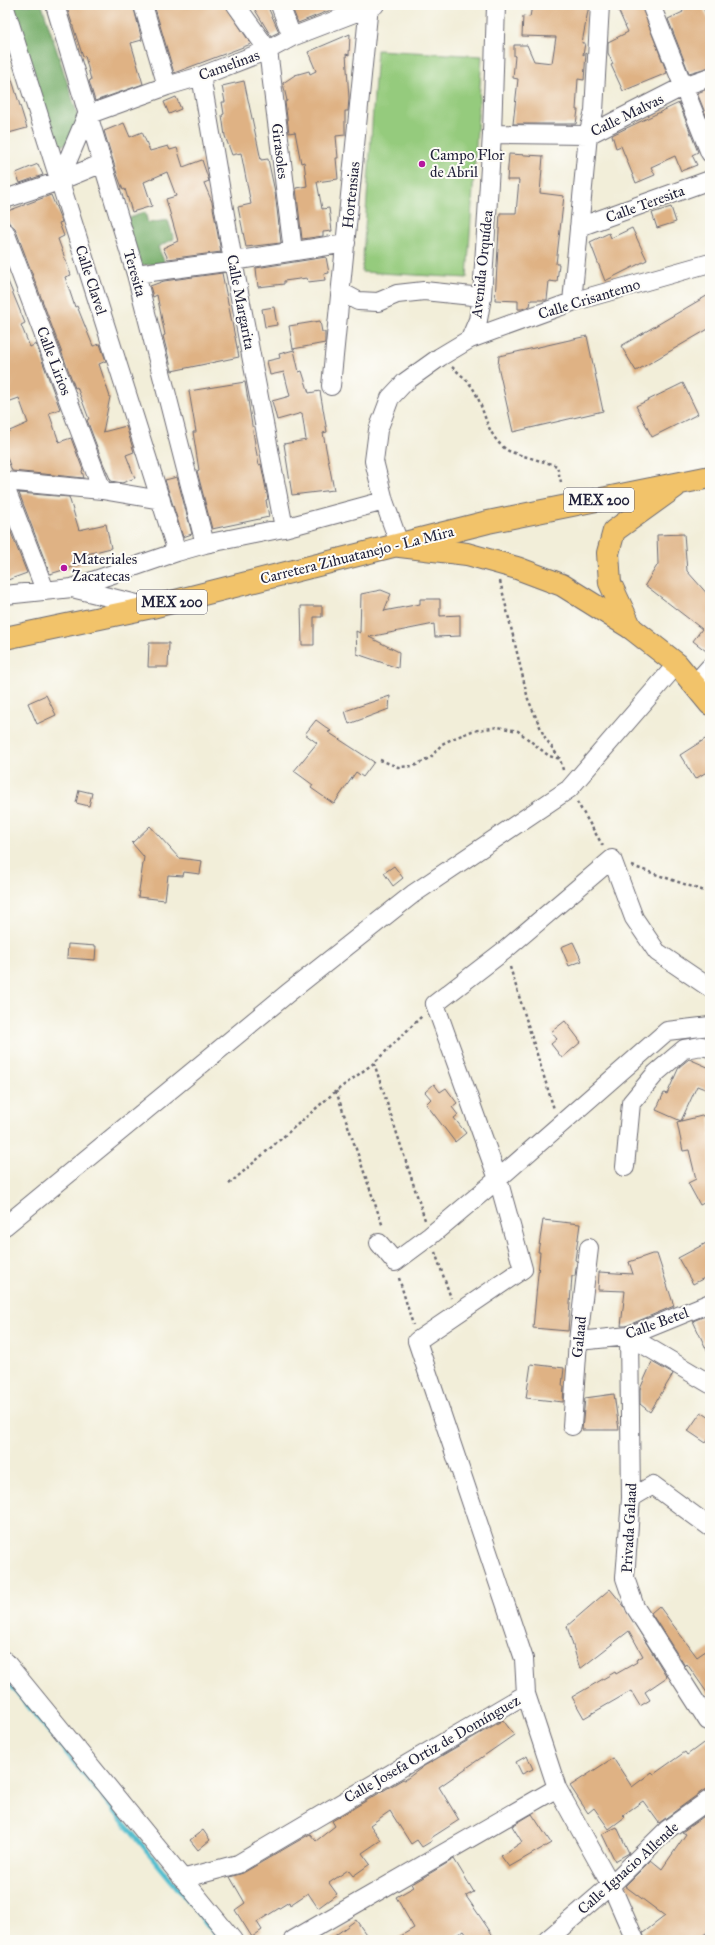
<svg xmlns="http://www.w3.org/2000/svg" width="715" height="1945" font-family="'IM FELL Great Primer',serif">
	<style>
		.green { fill: #95cb7d; stroke: #5c765c }
		.forest { fill: #78af6c; stroke: #4d6854 }
		.lines { fill: none; stroke-linecap: round; stroke-linejoin: round }
		.stream { stroke: #53becf; stroke-width: 4.5 }
		.building { fill: #dfb284 }
		.minor-casing { stroke: #6b6972; stroke-width: 20 }
		.major-casing { stroke: #6b6972; stroke-width: 24 }
		.highway-casing { stroke: #6b6972; stroke-width: 24 }
		.path { stroke: #6b6972; stroke-width: 2.5; stroke-dasharray: 3 3; stroke-linecap: butt }
		.minor { stroke: #fff; stroke-width: 18 }
		.major { stroke: #f2c36a; stroke-width: 22 }
		.highway { stroke: #f2c36a; stroke-width: 22 }
		.poi-dot { fill: #b5179e; stroke: #fdfcf7; stroke-width: 1.5 }
		.labels { text-anchor: middle; stroke-width: 4; stroke-linejoin: round; paint-order: stroke }
		.shield { fill: #fdfcf7; stroke: #646373; stroke-width: 1 }
		.shield-label { font-size: 14px; font-weight: bold; fill: #22223b }
		.street-label { font-size: 15px; fill: #22223b; stroke: #fdfcf7 }
		.poi-label { font-size: 15px; fill: #22223b; stroke: #fdfcf7; text-anchor: start }
	</style>
	<rect width="100%" height="100%" fill="#fdfcf7"/>
	<filter id="ink" filterUnits="userSpaceOnUse"><feTurbulence type="fractalNoise" baseFrequency=".025" numOctaves="2"/><feDisplacementMap in="SourceGraphic" scale="8" xChannelSelector="R" yChannelSelector="G"/><feConvolveMatrix kernelMatrix="1 2 1 2 8 2 1 2 1" color-interpolation-filters="sRGB"/></filter>
	<filter id="wash" filterUnits="userSpaceOnUse"><feTurbulence type="fractalNoise" baseFrequency=".012" numOctaves="4" result="noise"/><feDisplacementMap in="SourceGraphic" scale="16" xChannelSelector="R" yChannelSelector="G"/><feGaussianBlur stdDeviation="0.9" result="paint"/><feColorMatrix in="noise" values="0 0 0 0 0 0 0 0 0 0 0 0 0 0 0 0 0 1.4 0 .05"/><feComposite in="paint" operator="in"/></filter>
	<g filter="url(#wash)">
		<rect width="100%" height="100%" fill="#f2eed9"/>
		<path class="green" d="M377 50 482 56 467 278 362 272Z"/>
		<path class="forest" d="M9 5H42L84 134 56 149Z
			M145 212 148 223 168 220 174 239 158 247 165 263 138 266 127 219Z"/>
		<g class="lines">
			<path class="stream" d="M5 1678 220 1940"/>
		</g>
		<g id="blocks">
			<path class="building" d="M66 5H133L142 40 131 43 143 84 95 101 89 81 91 80 85 56 83 57Z
				M154 5H225L251 44 174 73Z
				M252 5H267L279 32 271 36Z
				M291 5H341V6L298 23Z
				M532 5H589L582 43H585L583 55 586 53 584 80 578 79 576 110H578L576 124H513L518 79 513 78 515 56H514V45H527L534 61 552 63 556 37 522 36 523 16 530 17Z
				M616 5H641L667 73 623 91 611 65 613 64 608 53V42L628 32Z
				M693 5H702L710 23V67L689 73 668 19 683 12 682 10Z
				M350 34 349 55 346 54 349 98 348 111H345V135L336 136 338 158H336L338 179 317 182 322 209 329 208 332 231 323 232V236L302 239 296 188 307 186 304 162 301 163 295 132 289 133 285 102 287 101 283 83 295 75 309 71 310 74 316 71 308 52Z
				M7 64 27 128 5 134V65Z
				M244 81 261 160 268 159 275 192 281 243 246 247 238 207 251 204 241 153 232 155 225 136 222 115 224 114 222 102H225L222 86Z
				M710 88V125L697 93Z
				M176 97 181 109 169 114 164 102Z
				M679 103 698 152 692 155 697 165 681 171 675 156 651 167 655 175 636 183 621 146 616 148 612 135Z
				M124 123 130 137 142 132 150 151 168 146 170 150 177 148 183 167 202 160 209 181 204 183 212 202 221 252 168 259 163 248 178 241 166 199 176 196 167 172 144 182 152 206 132 212 125 189 123 190 117 174 104 131Z
				M509 154 543 156 540 193 564 196 556 264H559L557 282 549 281 547 300H531L530 306 522 309H518V301L495 300 500 213H516L519 180H507Z
				M38 164 43 175 20 183 16 173Z
				M51 195 62 222 59 223 64 236 58 239 71 275 65 277 75 307 77 306 93 346 100 344 106 361 99 364 110 397 103 432 126 426 134 452 126 455 135 478 122 483 111 481 103 463 87 420 89 419 77 387 75 388 15 228 9 223 5 212Z
				M671 207 676 222 657 228 652 213Z
				M632 228 647 260 605 281 590 242 609 233 611 238Z
				M326 257 329 273 324 274 325 280 308 282 307 278 284 281V284L258 287 256 268Z
				M222 273 239 357 172 371 163 336 165 335 157 295 153 297 150 286 164 281Z
				M5 274 25 323 21 325 30 347 36 344 60 409 49 413 59 442 71 438 83 470 82 471 84 478 12 471 5 452V433L28 423 19 398 5 403Z
				M710 294V328L636 371 621 346Z
				M274 307 277 325 265 327 262 309Z
				M320 321 322 332H325V343L293 349 289 326Z
				M587 336 603 411 513 432 498 366 499 356Z
				M294 350 299 372 302 371 309 393 320 391 327 432 323 433 334 490 292 495 284 444 306 440 302 413 277 420 272 401 290 396 284 372 270 375 267 361 280 358 279 354Z
				M245 382 256 450 259 465 261 464 268 499 266 500 269 517 212 529 197 471 199 470 193 432H196L189 391Z
				M683 383 698 414 652 437 636 406Z
				M177 477 192 534 183 537 165 480Z
				M19 493 69 497 79 530 106 524 111 548 87 554 89 562 50 574Z
				M8 525 27 573 5 581V526Z
				M684 534 687 571 710 597V654L693 641 702 629 645 585 658 564 657 535Z
				M381 590 391 594 384 611 420 604V599H440V616L460 615V636L435 637 434 624 369 637 399 652 398 668 357 654 356 631 360 633 361 594Z
				M301 606H322V617H314V645H302Z
				M149 643H169L168 667H148Z
				M46 695 56 715 37 724 28 703Z
				M390 696 389 709 349 724 345 711Z
				M316 720 331 731 328 732 374 762 363 777 356 772 334 804 311 788 313 785 294 771 317 743 305 734Z
				M710 736V770L695 779 680 755Z
				M79 790 92 793 89 806 76 803Z
				M150 826 179 858 202 861 200 874 184 872 183 876 168 875 165 900 138 897 144 857 132 843Z
				M394 866 403 878 393 886 384 873Z
				M573 942 582 961 569 966 561 947Z
				M68 944 96 946 95 960 67 958Z
				M565 1021 581 1042 562 1058 551 1044 557 1039 551 1032Z
				M689 1059 710 1068V1091L697 1086 681 1121 710 1114V1200L700 1205 688 1183 696 1179 689 1150 683 1151 677 1122 681 1121 656 1110 664 1093 667 1094 679 1067Z
				M434 1084 440 1092 446 1088 457 1103 452 1107 458 1115 454 1118 466 1133 455 1142 426 1104 431 1099 425 1092Z
				M543 1220 580 1224 575 1260 577 1261 575 1276H572L568 1331 533 1328 540 1252H538Z
				M710 1241V1275L693 1284 678 1258Z
				M652 1254H657L674 1306 626 1326H621L625 1291 598 1290 599 1272 633 1274 629 1262Z
				M710 1314V1357L693 1321Z
				M652 1362 673 1374 650 1412 640 1404V1389Z
				M531 1364 564 1368 562 1386H564L563 1402 526 1398Z
				M614 1394 619 1430H582L585 1398Z
				M701 1412 710 1418V1437L706 1443 688 1431Z
				M610 1589 624 1606 667 1677 645 1692 650 1700 640 1706 631 1691 584 1718 572 1697 615 1672 616 1674 637 1662 636 1660 643 1656 629 1631 580 1669 567 1626Z
				M659 1606 697 1657 710 1648V1697L687 1664 685 1666 651 1613Z
				M503 1720 514 1735 439 1787 459 1820 431 1838 432 1841 422 1847 417 1840 411 1844 390 1811 370 1825 381 1840 362 1853 370 1864 353 1876 348 1870 329 1883 337 1894 318 1908 308 1893 290 1905 289 1902 257 1922 262 1930 252 1937 235 1910 245 1903 230 1877 243 1873 310 1834 316 1841 335 1826 332 1821 403 1779 405 1780 424 1766Z
				M710 1738V1789L704 1790 659 1823 643 1801 623 1815 625 1817 609 1829 594 1808 588 1813 570 1786 613 1758 632 1787 652 1772 654 1774 685 1752 687 1755Z
				M527 1756 533 1769 522 1774 516 1762Z
				M710 1812V1930L697 1940H645L643 1933 665 1916 625 1886 651 1860 662 1869 686 1834 682 1832Z
				M532 1814 551 1843 509 1867 501 1856 522 1842 512 1826Z
				M617 1827 629 1853 615 1861 602 1834Z
				M203 1830 210 1840 198 1850 190 1840Z
				M454 1859 474 1892 466 1896 496 1940H471L464 1930 449 1940H394L414 1928 396 1897 414 1887 412 1884Z
				M356 1920 370 1940H329Z"/>
		</g>
	</g>
	<g filter="url(#ink)">
		<use href="#blocks" fill-opacity="0" stroke="#6b6972" stroke-width="1"/>
		<g class="lines">
			<defs>
				<path id="minor" d="M55 5 136 274 205 544
					M143 5 167 86
					M236 5 268 50 293 251
					M280 5 292 37
					M651 5 710 153
					M5 8 177 552
					M201 76 233 261 284 528
					M492 134 588 135 684 86 710 77
					M59 181 87 115 167 86 201 76 268 50 292 37 375 5
					M5 199 59 181 103 163
					M579 227 710 180
					M5 232 102 490
					M136 274 233 261 346 243
					M341 292 358 301 378 302 397 294 424 291 482 297
					M572 302 588 135 594 111 600 5
					M470 339 572 302 710 263
					M331 386 369 5
					M5 481 102 490 161 500
					M5 487 45 590
					M400 546 384 501 374 461 378 430 390 398 405 382 440 357 470 339 478 320 482 297 492 134 496 5
					M72 588 177 552 205 544 284 528 384 501
					M5 595 72 588 149 607
					M694 685 710 667
					M625 1167 631 1103 656 1073 684 1049 702 1046 710 1048
					M5 1226 288 993 413 894 569 789 677 664
					M379 1243 395 1262 430 1236 498 1179 667 1031 710 1026
					M629 1336 631 1498 625 1578 635 1607 708 1721
					M629 1336 710 1384
					M578 1341 629 1336 710 1303
					M572 1426 578 1341 589 1248
					M631 1498 653 1485 710 1527
					M5 1661 233 1940
					M182 1879 238 1864 526 1694
					M293 1940 557 1788
					M547 1940 611 1885 668 1829 710 1799
					M635 1940 611 1885 557 1788 526 1694 524 1659 417 1341 523 1269 498 1179 435 1004 505 950 612 859 634 918 657 952 710 988"/>
				<path id="major" d="M400 546 467 554 517 568 562 585 631 628 677 664 710 704"/>
				<path id="highway" d="M631 628 610 583 608 553 614 531 675 487
					M5 638 152 607 488 522 710 477"/>
			</defs>
			<use href="#minor" class="minor-casing"/>
			<use href="#major" class="major-casing"/>
			<use href="#highway" class="highway-casing"/>
			<path class="path" d="M452 367C460 374 470 382 475 392 486 413 486 435 507 450 513 454 547 462 557 466L561 482
				M500 581 528 699 544 736 560 759 563 770
				M380 760 398 767 414 766 431 757 442 744 452 739 472 731 498 727 518 731 549 756 560 759
				M577 802 603 846
				M632 866 710 893
				M510 967 554 1109
				M374 1063 425 1220
				M336 1091 383 1227
				M229 1184 336 1091 374 1063 423 1015
				M435 1252 451 1298
				M399 1278 413 1325"/>
			<use href="#minor" class="minor"/>
			<use href="#major" class="major"/>
			<use href="#highway" class="highway"/>
		</g>
	</g>
	<g class="poi-dot">
		<circle cx="422" cy="164" r="4"/>
		<circle cx="64" cy="568" r="4"/>
	</g>
	<g class="labels">
		<g class="shield">
			<rect x="564" y="488" width="70" height="24" rx="3"/>
			<rect x="137" y="590" width="70" height="24" rx="3"/>
		</g>
		<g class="shield-label">
			<text x="599" y="505">MEX 200</text>
			<text x="172" y="607">MEX 200</text>
		</g>
		<g class="street-label">
			<text transform="translate(229 65) rotate(-20)" y="5">Camelinas</text>
			<text transform="translate(627 115) rotate(-26)" y="5">Calle Malvas</text>
			<text transform="translate(280 151) rotate(83)" y="5">Girasoles</text>
			<text transform="translate(351 195) rotate(-84)" y="5">Hortensias</text>
			<text transform="translate(645 204) rotate(-20)" y="5">Calle Teresita</text>
			<text transform="translate(482 264) rotate(-84)" y="5">Avenida Orquídea</text>
			<text transform="translate(135 273) rotate(74)" y="5">Teresita</text>
			<text transform="translate(91 280) rotate(72)" y="5">Calle Clavel</text>
			<text transform="translate(589 299) rotate(-17)" y="5">Calle Crisantemo</text>
			<text transform="translate(241 302) rotate(79)" y="5">Calle Margarita</text>
			<text transform="translate(54 361) rotate(69)" y="5">Calle Lirios</text>
			<text transform="translate(357 555) rotate(-14)" y="5">Carretera Zihuatanejo - La Mira</text>
			<text transform="translate(657 1323) rotate(-20)" y="5">Calle Betel</text>
			<text transform="translate(579 1337) rotate(-84)" y="5">Galaad</text>
			<text transform="translate(629 1528) rotate(-87)" y="5">Privada Galaad</text>
			<text transform="translate(432 1749) rotate(-30)" y="5">Calle Josefa Ortiz de Domínguez</text>
			<text transform="translate(628 1868) rotate(-42)" y="5">Calle Ignacio Allende</text>
		</g>
		<g class="poi-label">
			<text x="430" y="160">Campo Flor<tspan x="430" dy="17">de Abril</tspan></text>
			<text x="72" y="564">Materiales<tspan x="72" dy="17">Zacatecas</tspan></text>
		</g>
	</g>
	<rect width="715" height="1945" fill="none" stroke="#fdfcf7" stroke-width="20"/>
</svg>
